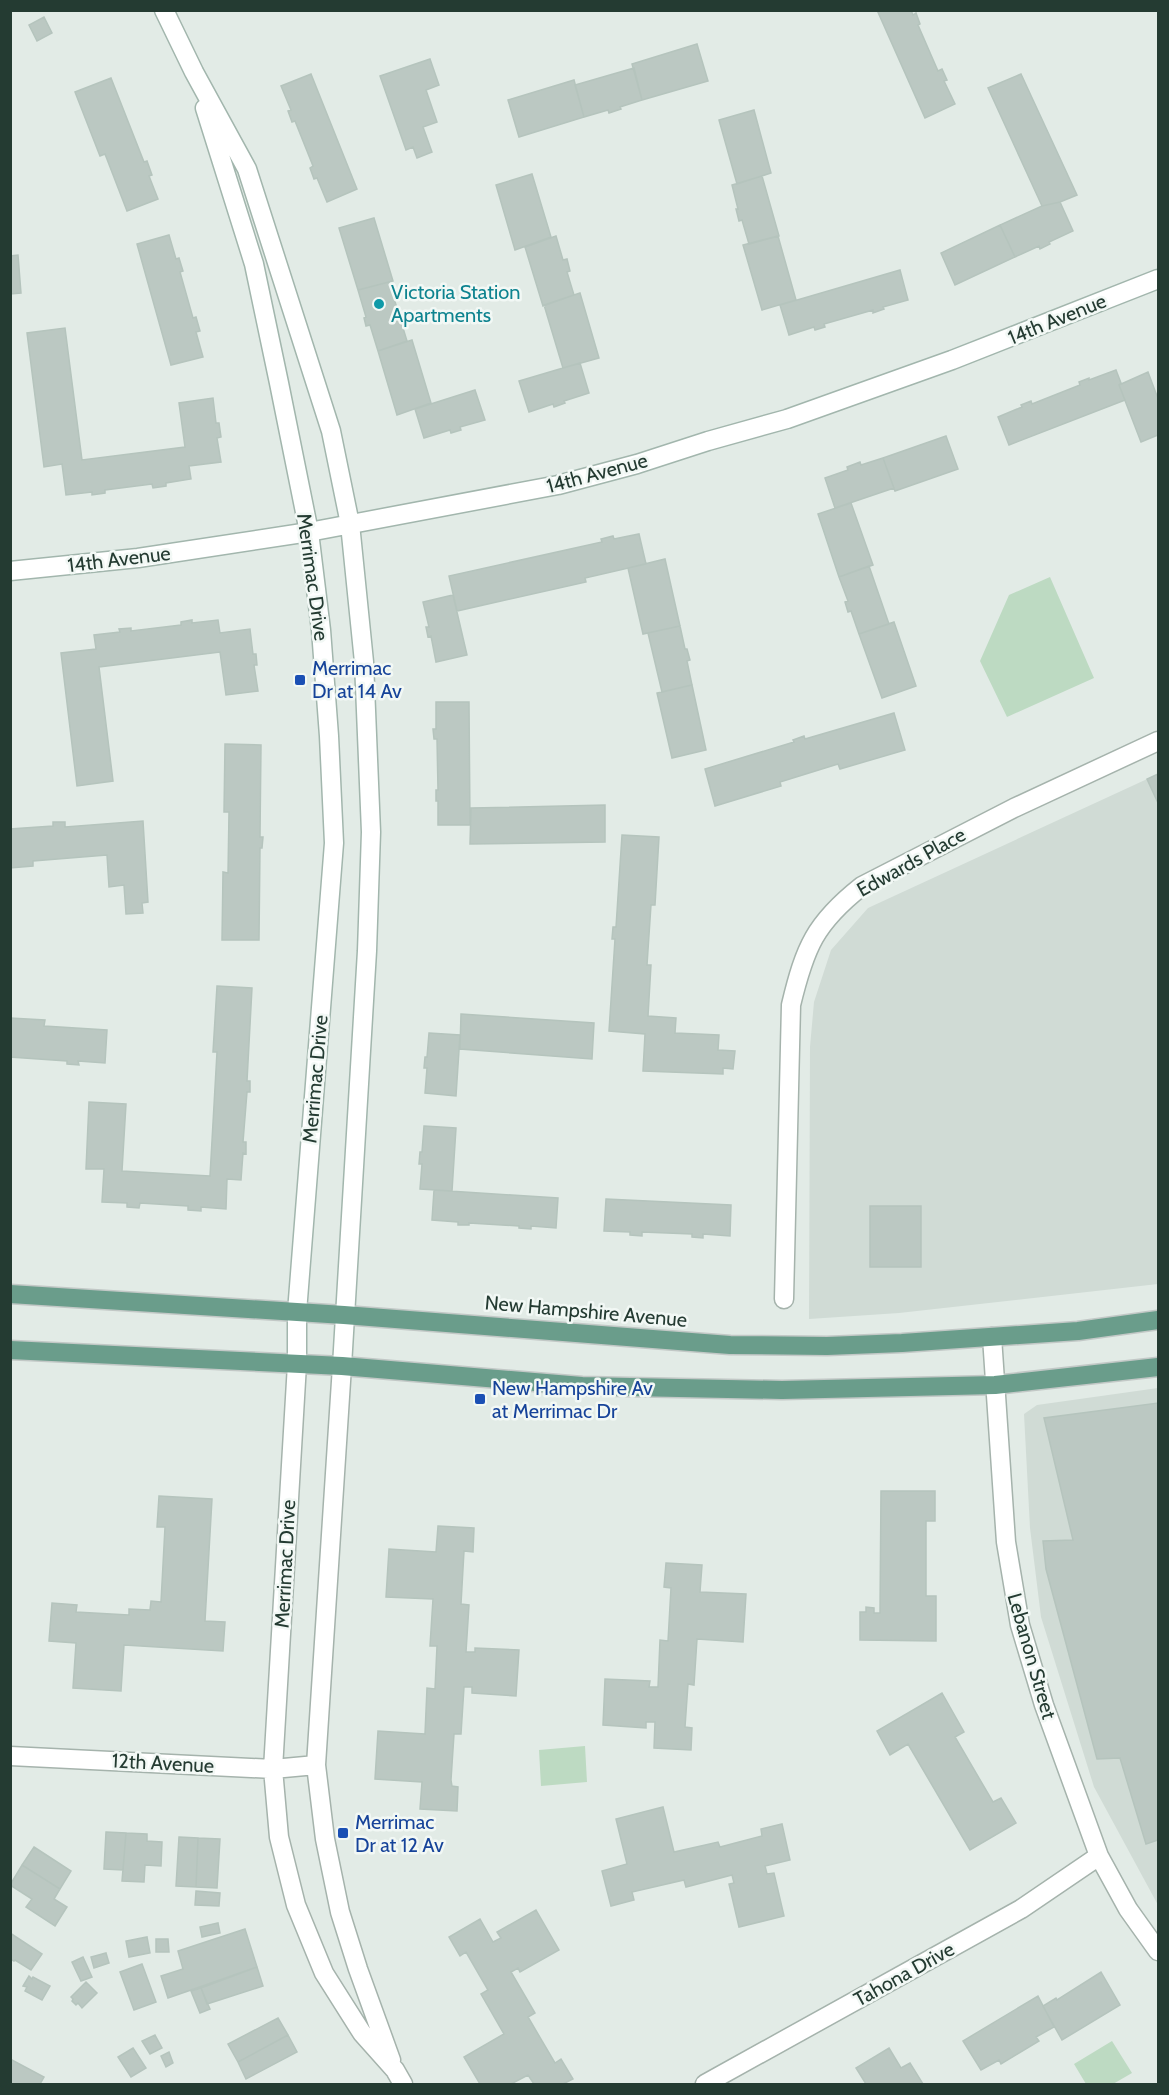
<svg xmlns="http://www.w3.org/2000/svg" width="1169" height="2095" font-family="Cabin,sans-serif">
	<style>
		.built { fill: #d0dbd5 }
		.green { fill: #bddac2 }
		.building { fill: #bbc8c2; stroke: #b5c4bd; stroke-width: 1.5 }
		.lines { fill: none; stroke-linecap: round; stroke-linejoin: round }
		.street-casing { stroke: #a5b3ac; stroke-width: 21 }
		.secondary-casing { stroke: #a2b6ad; stroke-width: 21 }
		.primary-casing { stroke: #c2c8c6; stroke-width: 21 }
		.street { stroke: #fff; stroke-width: 18 }
		.secondary { stroke: #fff; stroke-width: 18 }
		.primary { stroke: #6a9d8b; stroke-width: 18 }
		.culture-dot { fill: #0f9aa8; stroke: #f2f8f5; stroke-width: 2 }
		.transit-dot { fill: #1a4fb4; stroke: #f2f8f5; stroke-width: 2 }
		.labels { text-anchor: middle; stroke-width: 5; stroke-linejoin: round; paint-order: stroke }
		.culture-label { font-size: 20px; fill: #0d838f; stroke: #f2f8f5; text-anchor: start }
		.street-label { font-size: 20px; fill: #243b32; stroke: #f2f8f5 }
		.transit-label { font-size: 20px; fill: #164399; stroke: #f2f8f5; text-anchor: start }
	</style>
	<rect width="100%" height="100%" fill="#e2ebe6"/>
	<path class="built" d="M1158 774V1284L899 1313 809 1319 810 1047 814 1002 831 950 868 908Z
		M1158 1388V1905L1094 1787 1041 1617 1030 1528 1024 1414 1037 1405Z"/>
	<path class="green" d="M1050 577 1094 678 1007 717 980 661 1009 595Z
		M585 1746 587 1782 541 1786 539 1750Z
		M1112 2041 1132 2073 1113 2084H1086L1074 2064Z"/>
	<path class="building" d="M877 10H911L913 15 916 13 920 24 918 25 938 71 942 69 947 80 944 81 955 104 925 118Z
		M44 17 52 33 37 41 29 25Z
		M697 44 708 81 642 100 632 64Z
		M430 59 439 85 426 90 437 122 423 127 432 152 417 158 413 147 406 150 380 76Z
		M634 68 642 100 620 107 621 109 609 113 608 110 584 117 575 85Z
		M311 74 357 189 327 202 317 178 314 179 310 168 313 166 295 121 292 122 288 111 291 110 281 86Z
		M1021 74 1077 195 1060 202 1042 206 988 88Z
		M111 78 144 162 147 161 152 175 149 176 158 199 127 211 105 154 100 156 75 92Z
		M574 80 584 117 519 137 508 100Z
		M754 110 771 173 737 184 719 120Z
		M532 174 551 237 515 250 496 185Z
		M762 176 779 236 749 244 742 220 739 221 736 209H738L732 185Z
		M1060 202 1073 231 1049 242 1050 244 1040 249 1039 246 1015 257 1000 225 1042 206Z
		M374 218 393 281 358 290 339 228Z
		M1000 225 1015 257 955 285 941 253Z
		M169 235 176 259 179 258 183 271 180 272 193 318 196 317 200 331 196 332 203 357 171 365 137 244Z
		M556 236 563 260 567 259 570 271 567 272 574 295 543 306 525 247Z
		M778 236 796 300 762 310 743 245Z
		M18 255 21 293 10 294V256Z
		M900 270 908 300 883 307 884 309 873 313V310L824 324 825 327 815 330 814 327 789 335 780 305Z
		M389 282 407 341 378 351 370 325 366 326 364 318 366 317 358 290Z
		M580 293 599 358 563 368 544 305Z
		M65 328 82 460 185 447 179 403 213 398 216 423H219L221 437 217 438 221 462 189 466 191 479 166 483V486L153 488 152 484 105 490V493L92 495V492L66 495 62 464 44 467 27 333Z
		M412 340 431 403 397 415 378 351Z
		M580 363 589 393 564 401 565 403 554 407 553 404 529 412 519 381Z
		M1116 370 1121 383 1119 385 1125 400 1009 445 998 417 1022 407 1021 405 1031 401 1032 404 1080 385 1079 382 1089 378V380Z
		M1148 372 1157 396 1158 395V435L1141 442 1119 385Z
		M475 390 485 420 460 427 461 430 451 433 450 430 424 438 415 409Z
		M946 436 958 469 895 491 883 458Z
		M883 458 894 488 835 508 825 478 848 470 847 467 860 462 861 465Z
		M851 503 873 565 839 577 818 514Z
		M639 534 646 564 585 578 586 582 457 611 449 576 602 542 601 539 613 536 614 539Z
		M665 559 680 626 643 634 628 568Z
		M869 566 889 624 859 634 851 611 848 612 845 602 848 601 839 577Z
		M453 595 467 655 436 662 431 636 428 637 426 627H429L423 602Z
		M192 620V623L218 620 220 633 250 629 253 654H256L257 665H254L258 691 226 695 220 652 99 667 113 781 77 786 61 653 96 649 94 635 120 632 119 629 131 628V631L181 625V622Z
		M894 622 916 686 882 698 859 634Z
		M680 626 685 649H687L690 660 687 661 692 685 662 692 648 633Z
		M692 685 706 750 672 758 657 693Z
		M436 702H469L470 825H438V801H436V790H438L437 739H434L433 729H436Z
		M894 713 905 750 840 769 838 764 780 782 781 786 715 806 705 769 794 742 793 740 804 736 805 739Z
		M225 744 261 745 260 837H263L262 848H260L259 940H222L223 872 228 873 229 812H224Z
		M1158 774V803L1147 779Z
		M605 805V842L470 844 471 808Z
		M143 821 148 902 142 903 143 913 126 914 124 885 109 887 107 855 33 861V866L10 868V829L53 826V822H65V827Z
		M622 835 659 837 655 905H651L647 965H651L648 1016 676 1018 675 1033 719 1035 718 1050 735 1051 733 1069 723 1068V1074L643 1071 645 1034 609 1031 615 939H612L613 927H616Z
		M217 986 252 988 247 1081H250V1092H247L243 1142H246V1154L243 1153 241 1180 227 1179 226 1209 201 1207V1211L188 1210V1206L140 1203 139 1208 127 1207V1203L102 1202 104 1169H86L89 1102 126 1104 122 1171 210 1176 217 1052H213Z
		M461 1014 594 1023 592 1059 460 1049Z
		M10 1018 45 1020 44 1026 107 1030 105 1063 78 1061 79 1065 67 1064V1061L10 1057Z
		M429 1033 460 1035 456 1096 425 1093 427 1068H424L425 1057H427Z
		M424 1126 456 1128 452 1191 420 1189 422 1164H419L420 1152H422Z
		M434 1190 558 1198 556 1228 531 1226V1229L519 1228V1226L469 1223V1225H458V1222L432 1220Z
		M606 1199 731 1205 730 1236 703 1234V1238L692 1237V1234L642 1232V1236L630 1235V1232L604 1231Z
		M870 1206H921V1267H870Z
		M1158 1403V1840L1146 1844 1120 1758 1097 1759 1046 1569 1043 1541 1073 1540 1044 1418Z
		M881 1491H935V1521H926V1596H936V1641L860 1640V1612H866V1607L874 1608V1613H880Z
		M159 1496 212 1499 205 1621 225 1622 223 1651 124 1645 121 1691 73 1688 76 1643 49 1641 52 1603 77 1605 76 1612 129 1615V1609L150 1610 151 1601 161 1602 165 1527H157Z
		M438 1526 474 1528 473 1552 464 1551 461 1604 469 1605 466 1652H475V1648L519 1650 516 1696 472 1693V1687H464L461 1734H454L451 1780 452 1786 458 1787 457 1811 420 1809 422 1782 375 1779 378 1731 425 1734 427 1688 435 1689 437 1646H430L433 1599 386 1597 389 1549 436 1552Z
		M666 1563 702 1565 700 1592 746 1594 743 1642 697 1639 694 1685 688 1684 685 1727 692 1728 691 1750 654 1748 655 1722H646V1728L603 1725 605 1679 650 1681 649 1687H658L660 1640 668 1641 671 1588 664 1587Z
		M942 1693 964 1732 955 1737 993 1802 1001 1798 1016 1823 970 1850 908 1744 890 1755 877 1731Z
		M663 1807 674 1852 718 1842 720 1847 762 1836 761 1829 782 1824 790 1860 765 1866 767 1874 774 1873 784 1916 739 1927 729 1884 734 1883 732 1875 686 1887 684 1880 632 1892 634 1900 611 1906 602 1871 627 1864 616 1819Z
		M106 1832 126 1833 123 1870 104 1869Z
		M126 1833 147 1834V1841L162 1842 161 1866 145 1865 144 1882 122 1881Z
		M179 1837 198 1838 196 1887 176 1886Z
		M198 1838 220 1839 217 1888 196 1887Z
		M34 1847 71 1871 60 1889 22 1865Z
		M22 1865 60 1889 54 1899 67 1907 55 1926 26 1907 32 1899 10 1885Z
		M196 1891 220 1893 219 1906 195 1905Z
		M536 1910 559 1950 520 1972 518 1968 511 1972 535 2013 528 2017 555 2063 561 2059 573 2079 563 2084H534L528 2075 511 2084H480L464 2057 504 2034 481 1994 488 1990 466 1952 460 1956 449 1937 480 1919 493 1942 501 1938 497 1932Z
		M218 1923 220 1933 202 1937 200 1927Z
		M245 1929 257 1967 168 1998 161 1976 183 1969 178 1951Z
		M10 1933 42 1954 31 1970 15 1960 14 1961 10 1959Z
		M147 1937 150 1953 129 1957 126 1941Z
		M156 1939H168L169 1952H156Z
		M106 1953 109 1963 94 1968 91 1957Z
		M83 1957 92 1977 81 1981 72 1962Z
		M142 1964 156 2002 134 2010 120 1972Z
		M257 1967 263 1986 207 2004 201 1988Z
		M1101 1972 1120 2005 1062 2040 1043 2006 1056 1998 1057 2000Z
		M29 1976 32 1979 33 1977 50 1986 42 2000 25 1991 27 1987 23 1986Z
		M86 1982 97 1993 82 2008 78 2003 76 2005 72 2001 73 1999 71 1997Z
		M201 1988 210 2009 200 2013 191 1991Z
		M1038 1996 1054 2027 1036 2037 1039 2041 1001 2064 999 2060 981 2070 963 2041Z
		M278 2018 288 2035 238 2062 228 2044Z
		M155 2035 162 2048 150 2054 142 2041Z
		M288 2035 297 2052 246 2079 238 2062Z
		M133 2048 146 2068 131 2077 118 2057Z
		M889 2048 901 2068 910 2063 923 2084H866L856 2068Z
		M169 2052 173 2063 166 2067 161 2056Z
		M10 2059 44 2077 40 2084H10Z"/>
	<g class="lines">
		<defs>
			<path id="street" d="M784 1299 791 1005C805 947 815 923 862 886L1014 808 1158 741
				M992 1337 1006 1542 1020 1625 1044 1705 1099 1856 1128 1909 1158 1951
				M297 1364 273 1769 279 1837 296 1905 324 1973 362 2033 395 2070 403 2084
				M342 1366 316 1765 325 1839 340 1912 358 1969 391 2060
				M10 1756 273 1769 316 1765
				M705 2084 1021 1909 1099 1856"/>
			<path id="secondary" d="M164 10 194 72 247 169 331 431 350 524 364 662 371 832 367 951 342 1366
				M205 108 254 264 279 383 309 532 321 630 329 736 334 843 297 1312V1364
				M10 571 138 558 309 532 558 485 637 464 708 441 787 419 952 360 1158 279"/>
			<path id="primary" d="M10 1294 344 1315 730 1345 827 1346 902 1343 1078 1331 1158 1320
				M10 1350 342 1366 582 1386 782 1390 995 1385 1158 1367"/>
		</defs>
		<use href="#street" class="street-casing"/>
		<use href="#secondary" class="secondary-casing"/>
		<use href="#primary" class="primary-casing"/>
		<use href="#street" class="street"/>
		<use href="#secondary" class="secondary"/>
		<use href="#primary" class="primary"/>
	</g>
	<circle class="culture-dot" cx="379" cy="304" r="6"/>
	<g class="transit-dot">
		<rect x="294" y="674" width="12" height="12" rx="3"/>
		<rect x="474" y="1393" width="12" height="12" rx="3"/>
		<rect x="337" y="1827" width="12" height="12" rx="3"/>
	</g>
	<g class="labels">
		<g class="culture-label">
			<text x="391" y="299">Victoria Station<tspan x="391" dy="23">Apartments</tspan></text>
		</g>
		<g class="street-label">
			<text transform="translate(1057 319) rotate(-22)" y="7">14th Avenue</text>
			<text transform="translate(597 473) rotate(-15)" y="7">14th Avenue</text>
			<text transform="translate(119 559) rotate(-7)" y="7">14th Avenue</text>
			<text transform="translate(313 577) rotate(82)" y="7">Merrimac Drive</text>
			<text transform="translate(911 862) rotate(-29)" y="7">Edwards Place</text>
			<text transform="translate(315 1079) rotate(-85)" y="7">Merrimac Drive</text>
			<text transform="translate(586 1311) rotate(5)" y="7">New Hampshire Avenue</text>
			<text transform="translate(285 1564) rotate(-87)" y="7">Merrimac Drive</text>
			<text transform="translate(1032 1656) rotate(74)" y="7">Lebanon Street</text>
			<text transform="translate(163 1763) rotate(3)" y="7">12th Avenue</text>
			<text transform="translate(904 1974) rotate(-29)" y="7">Tahona Drive</text>
		</g>
		<g class="transit-label">
			<text x="312" y="675">Merrimac<tspan x="312" dy="23">Dr at 14 Av</tspan></text>
			<text x="492" y="1395">New Hampshire Av<tspan x="492" dy="23">at Merrimac Dr</tspan></text>
			<text x="355" y="1829">Merrimac<tspan x="355" dy="23">Dr at 12 Av</tspan></text>
		</g>
	</g>
	<rect width="1169" height="2095" fill="none" stroke="#243b32" stroke-width="24"/>
</svg>
